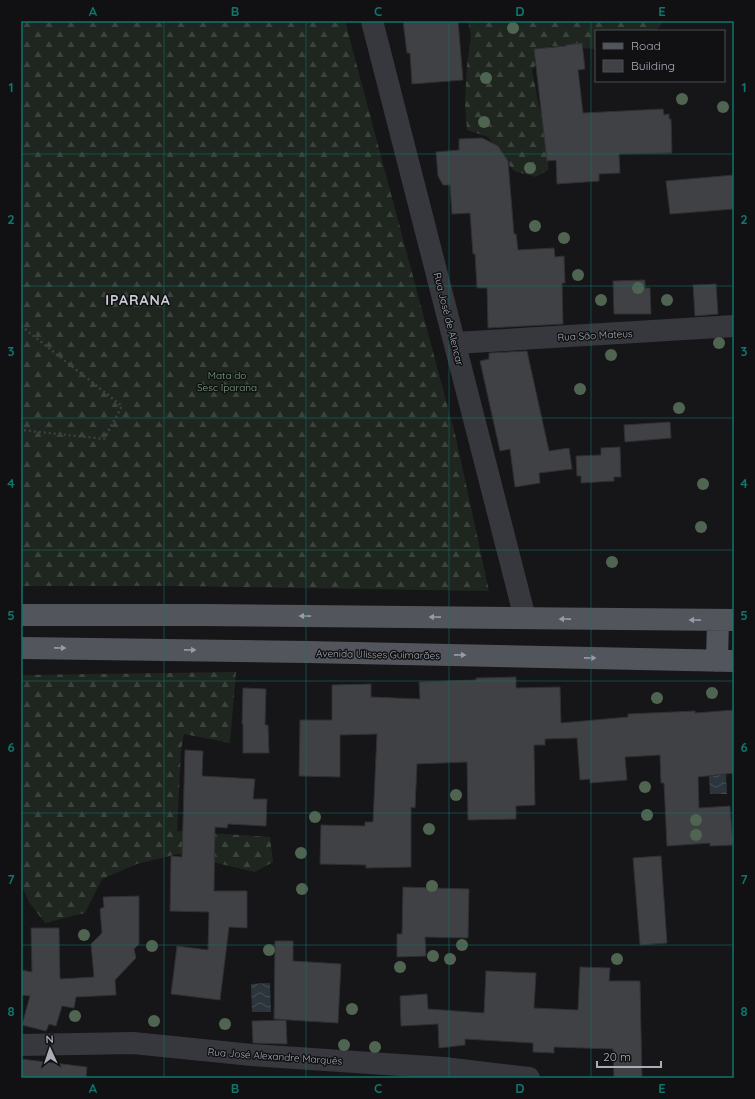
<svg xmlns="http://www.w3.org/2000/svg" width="755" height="1099" font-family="Quicksand,sans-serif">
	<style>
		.forest { fill: url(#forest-firs) }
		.water { fill: url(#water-waves) }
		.building { fill: #404145; stroke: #303034 }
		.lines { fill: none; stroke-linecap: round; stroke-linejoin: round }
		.path { stroke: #3d3f44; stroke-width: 2.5; stroke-dasharray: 2 3; stroke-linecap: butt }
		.minor { stroke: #37383d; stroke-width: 22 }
		.major { stroke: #53555c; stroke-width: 22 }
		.tree { fill: #506452 }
		.oneway { fill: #979ba6 }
		.grid { fill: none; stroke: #0f766e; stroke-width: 1; stroke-opacity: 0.55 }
		.labels { text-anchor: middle; stroke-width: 3; stroke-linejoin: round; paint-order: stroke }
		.street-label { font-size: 10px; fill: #a8adb8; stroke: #111113 }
		.park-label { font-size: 10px; fill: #7fa381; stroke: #111113 }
		.district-label { font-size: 14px; font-weight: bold; letter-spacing: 1px; fill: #c9ccd4; stroke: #111113 }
		.neatline { fill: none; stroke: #0f766e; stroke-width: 1.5 }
		.grid-label { font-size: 13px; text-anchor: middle; font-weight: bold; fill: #0f766e }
	</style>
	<defs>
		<pattern id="forest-firs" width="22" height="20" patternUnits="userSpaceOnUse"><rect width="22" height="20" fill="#1e261f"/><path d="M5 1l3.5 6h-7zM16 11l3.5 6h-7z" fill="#3c433d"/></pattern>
		<pattern id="water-waves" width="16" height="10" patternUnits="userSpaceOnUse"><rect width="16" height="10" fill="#2c353c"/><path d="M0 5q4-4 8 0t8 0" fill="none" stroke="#485056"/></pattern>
	</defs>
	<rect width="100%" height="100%" fill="#161618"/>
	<path class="forest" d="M21 21H345L456 438 489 591 178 586H21Z
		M468 21H664L656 31H596V49L550 46 532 70 539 106 549 140 548 170 536 177 514 171 488 137 467 130 465 103 467 65 471 36Z
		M236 672 230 743 184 734 181 750 177 831 270 837 273 862 255 872 178 854 137 864 102 879 85 913 45 923 29 902 21 884V675Z"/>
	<path class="water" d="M725 757 727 794H710L708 758Z
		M270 983 271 1012H252L251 984Z"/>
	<path class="building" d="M403 21H458L463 80 412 84 410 53H407Z
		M582 43 585 69 578 70 583 113 663 109 664 115 669 114V119H671L672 153 619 154 620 173 599 174V181L557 184 556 160 547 161 534 49 566 46V45Z
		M482 138 498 146 508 161 514 234H516L518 250 554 248 555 257 564 256 565 283H562L563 324 488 328 487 288H477L475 254H473L470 213 452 214 450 185H443L438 176 436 152 459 150V139Z
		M734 175V209L670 214 666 181Z
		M645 280V288H650L651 314H614L613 281Z
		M716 284 718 314 695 316 693 285Z
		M527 351 549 451 569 448 572 469 539 473 540 483 515 487 510 449 500 451 480 361 489 359V353Z
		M670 422 671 438 625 442 624 425Z
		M620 447 621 477H614V481L581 483V476H577L576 456 601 455V448Z
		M516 677V688L560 687 561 723 628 717V714L695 711V713L734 710V773L698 777 699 808 730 806 733 845 710 846V843L667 846 664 783H661L660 755 625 757 627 780 590 783V779L580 780 577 738 545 739V745H534L535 805 516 806V819L468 820 467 762 417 764 415 808 411 807V867L366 868V865L320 864 321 825 365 826V822H373L377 734 340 735V777L299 776 300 720H332V685L371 684V697L420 699 419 682 476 680V678Z
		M243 688 266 689 265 725H268L269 753H243V724H242Z
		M185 750 203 751 202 776 255 779 253 799H267L266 826 228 824 227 828 215 827 214 891H247V928L229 927 220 1000 171 994 177 946 208 950 209 912 170 911 171 856 182 857Z
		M661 856 667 943 640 945 633 858Z
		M403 887 469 889 468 938 425 937 426 956 397 957V934H402Z
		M139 896V944L134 949 136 958 115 980 116 995 76 997 74 1008 62 1006 56 1026 49 1024 46 1031 22 1025 30 996 21 995V970L32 972 31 928H59L60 979 94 977 91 944 102 933 100 909 104 907 103 897Z
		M275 941H293V961L341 964 338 1023 274 1019Z
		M580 967 610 968 609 981H640L642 1078H614L613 1049 554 1047V1053L533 1052V1043L465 1039V1045L439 1048 438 1024 401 1026 400 996 427 994 428 1009 484 1013 486 971 536 973 534 1008 578 1010Z
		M286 1020 287 1044 253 1043 252 1021Z
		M21 1059 87 1067 86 1078H21Z"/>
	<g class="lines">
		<path class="path" d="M21 326 122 406 104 439 21 430"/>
		<path class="minor" d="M372 21 525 618
			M455 343 734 326
			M21 1045 133 1043 252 1055 444 1068 529 1078"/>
		<path class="major" d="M21 615H201L734 620
			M21 648 307 652 734 661
			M717 661 718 620"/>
	</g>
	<g class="tree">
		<circle cx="513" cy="28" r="6"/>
		<circle cx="486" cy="78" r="6"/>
		<circle cx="682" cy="99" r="6"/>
		<circle cx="723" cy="107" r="6"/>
		<circle cx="484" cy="122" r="6"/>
		<circle cx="530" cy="168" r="6"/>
		<circle cx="535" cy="226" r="6"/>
		<circle cx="564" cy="238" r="6"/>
		<circle cx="578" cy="275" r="6"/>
		<circle cx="638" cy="288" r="6"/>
		<circle cx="601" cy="300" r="6"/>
		<circle cx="667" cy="300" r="6"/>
		<circle cx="719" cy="343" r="6"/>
		<circle cx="611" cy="355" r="6"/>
		<circle cx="580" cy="389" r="6"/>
		<circle cx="679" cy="408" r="6"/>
		<circle cx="703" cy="484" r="6"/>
		<circle cx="701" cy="527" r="6"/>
		<circle cx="612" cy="562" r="6"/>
		<circle cx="712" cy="693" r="6"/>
		<circle cx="657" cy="698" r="6"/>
		<circle cx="645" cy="787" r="6"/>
		<circle cx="456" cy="795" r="6"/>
		<circle cx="647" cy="815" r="6"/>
		<circle cx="315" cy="817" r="6"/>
		<circle cx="696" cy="820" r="6"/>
		<circle cx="429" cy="829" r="6"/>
		<circle cx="696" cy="835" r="6"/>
		<circle cx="301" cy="853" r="6"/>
		<circle cx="432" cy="886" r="6"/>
		<circle cx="302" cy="889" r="6"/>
		<circle cx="84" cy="935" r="6"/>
		<circle cx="462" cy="945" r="6"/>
		<circle cx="152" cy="946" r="6"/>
		<circle cx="269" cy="950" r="6"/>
		<circle cx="433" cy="956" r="6"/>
		<circle cx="450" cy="959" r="6"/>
		<circle cx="617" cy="959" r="6"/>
		<circle cx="400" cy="967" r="6"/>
		<circle cx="352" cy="1009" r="6"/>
		<circle cx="75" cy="1016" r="6"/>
		<circle cx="154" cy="1021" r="6"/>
		<circle cx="225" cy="1024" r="6"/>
		<circle cx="344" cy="1045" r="6"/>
		<circle cx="375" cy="1047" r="6"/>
	</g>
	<defs><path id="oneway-solid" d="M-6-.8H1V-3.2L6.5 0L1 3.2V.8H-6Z"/></defs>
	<g class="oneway">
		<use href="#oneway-solid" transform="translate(305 616) rotate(-179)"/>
		<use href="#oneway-solid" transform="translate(435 617) rotate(-179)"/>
		<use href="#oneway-solid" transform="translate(565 619) rotate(-179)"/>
		<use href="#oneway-solid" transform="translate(695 620) rotate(-179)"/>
		<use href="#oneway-solid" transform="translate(60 648) rotate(1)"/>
		<use href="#oneway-solid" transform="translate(190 650) rotate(1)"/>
		<use href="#oneway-solid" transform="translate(460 655) rotate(1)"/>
		<use href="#oneway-solid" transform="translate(590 658) rotate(1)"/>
	</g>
	<path class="grid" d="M164 21V1078M306 21V1078M449 21V1078M591 21V1078M21 154H734M21 286H734M21 418H734M21 550H734M21 681H734M21 813H734M21 945H734"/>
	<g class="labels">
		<g class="street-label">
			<text transform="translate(449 319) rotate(76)" y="4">Rua José de Alencar</text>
			<text transform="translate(595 335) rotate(-3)" y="4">Rua São Mateus</text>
			<text transform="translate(378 654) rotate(1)" y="4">Avenida Ulisses Guimarães</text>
			<text transform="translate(275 1056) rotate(4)" y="4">Rua José Alexandre Marquês</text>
		</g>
		<g class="park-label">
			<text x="227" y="379">Mata do<tspan x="227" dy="12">Sesc Iparana</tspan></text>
		</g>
		<g class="district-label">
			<text x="138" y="305">IPARANA</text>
		</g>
	</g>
	<rect width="755" height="1099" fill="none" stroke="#111113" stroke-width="44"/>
	<rect x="595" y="30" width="130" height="52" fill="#111113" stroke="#4d4f55"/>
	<rect x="603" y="43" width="20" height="6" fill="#53555c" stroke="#4d4f55"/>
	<text x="631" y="50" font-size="12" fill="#a8adb8">Road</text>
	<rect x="603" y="60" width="20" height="12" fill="#404145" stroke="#4d4f55"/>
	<text x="631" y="70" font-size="12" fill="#a8adb8">Building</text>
	<g transform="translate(50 1049) rotate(357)" stroke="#111113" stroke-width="3" paint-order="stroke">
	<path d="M0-3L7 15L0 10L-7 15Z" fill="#a8adb8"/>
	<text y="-6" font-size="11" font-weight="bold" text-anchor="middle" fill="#a8adb8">N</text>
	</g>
	<path d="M597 1061v6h64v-6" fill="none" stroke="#a8adb8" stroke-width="2"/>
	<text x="603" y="1061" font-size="12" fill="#a8adb8" stroke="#111113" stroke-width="3" paint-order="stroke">20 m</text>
	<rect x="22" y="22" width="711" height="1055" class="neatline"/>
	<g class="grid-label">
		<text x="93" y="16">A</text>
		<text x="235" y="16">B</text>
		<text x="378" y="16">C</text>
		<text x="520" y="16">D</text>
		<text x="662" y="16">E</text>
		<text x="11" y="92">1</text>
		<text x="744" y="92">1</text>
		<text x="11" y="224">2</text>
		<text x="744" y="224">2</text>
		<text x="11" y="356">3</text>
		<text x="744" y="356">3</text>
		<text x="11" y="488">4</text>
		<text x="744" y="488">4</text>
		<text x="11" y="620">5</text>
		<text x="744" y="620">5</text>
		<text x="11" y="752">6</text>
		<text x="744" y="752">6</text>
		<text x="11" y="884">7</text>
		<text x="744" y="884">7</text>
		<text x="11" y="1016">8</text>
		<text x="744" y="1016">8</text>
		<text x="93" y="1093">A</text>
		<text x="235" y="1093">B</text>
		<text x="378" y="1093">C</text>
		<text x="520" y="1093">D</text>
		<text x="662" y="1093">E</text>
	</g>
</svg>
